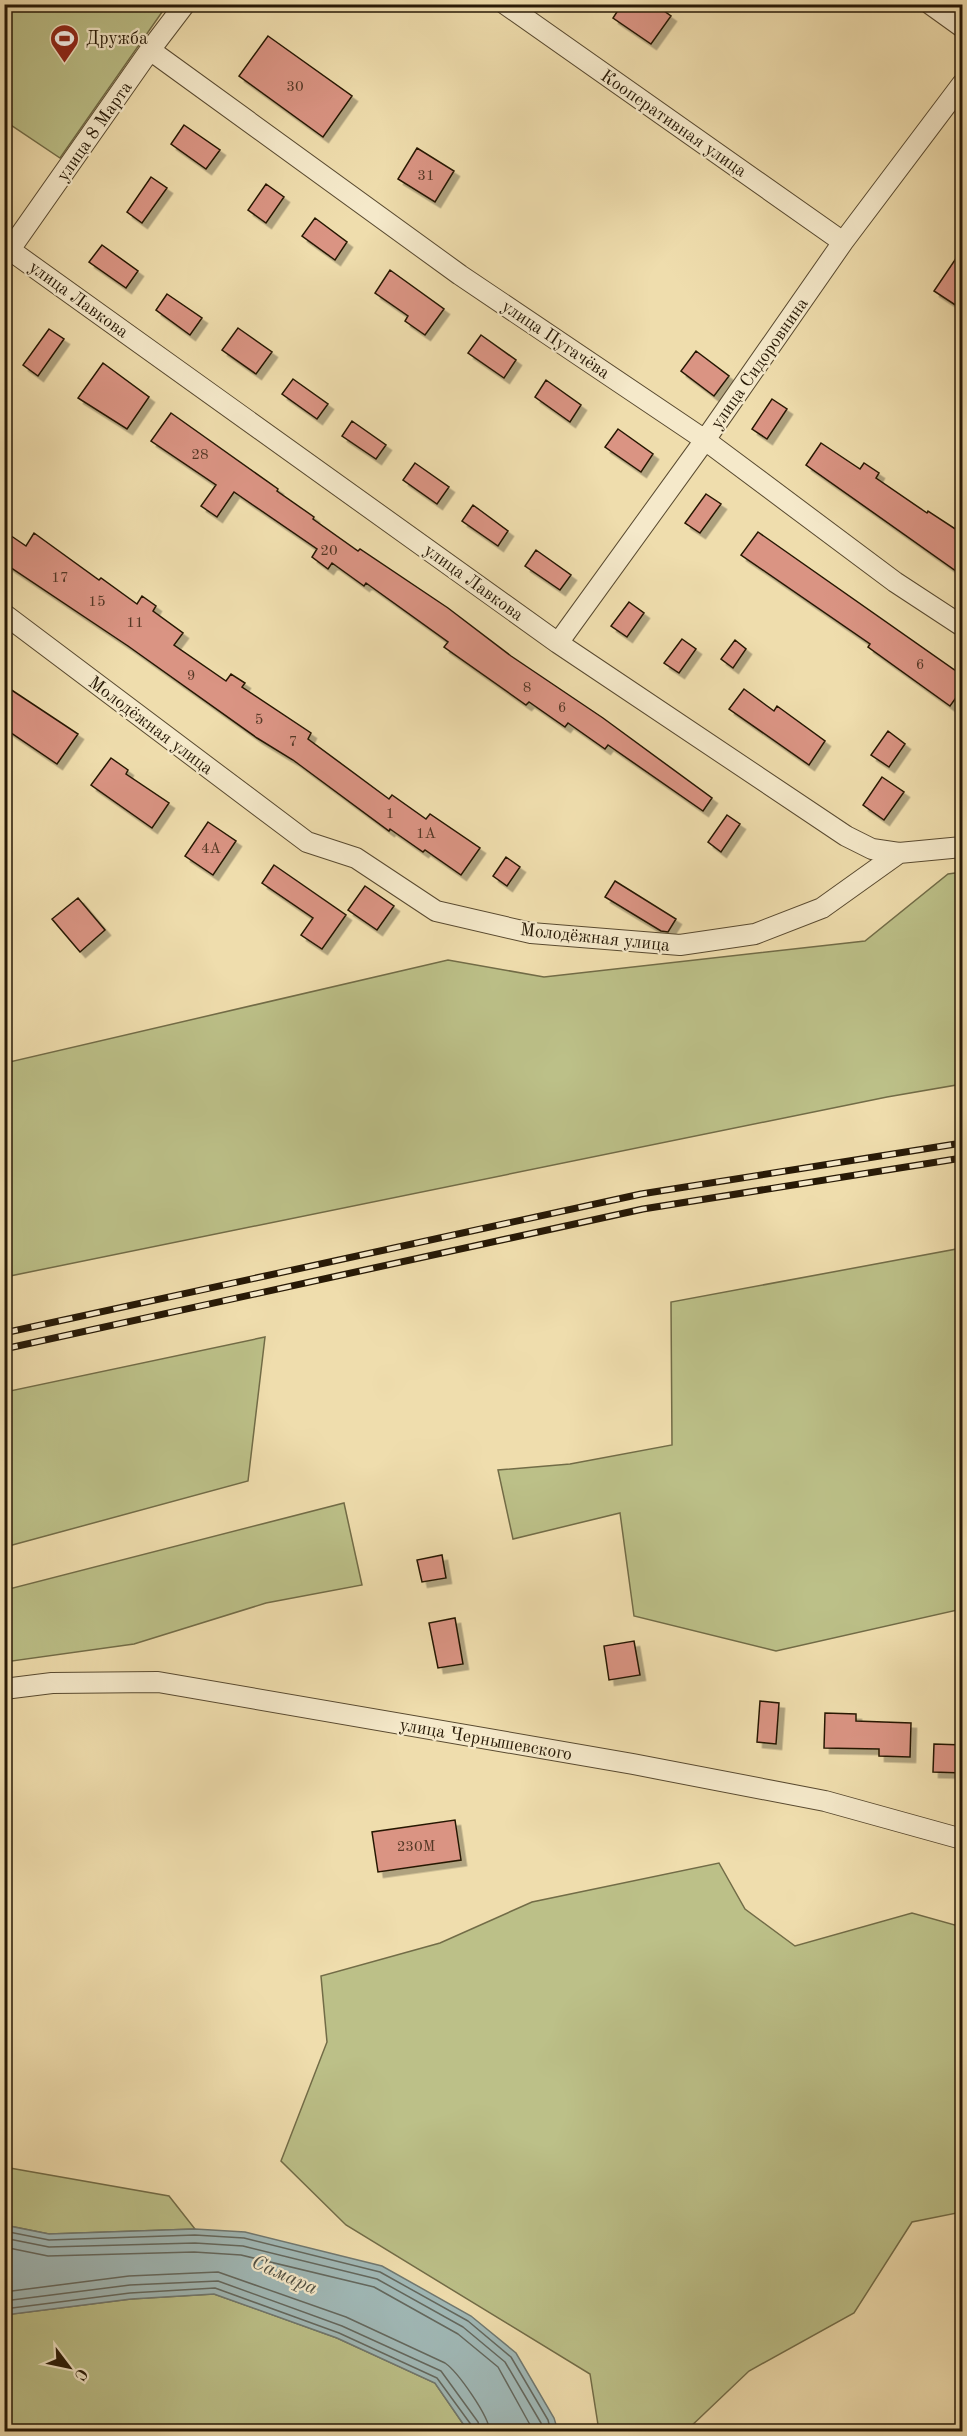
<svg xmlns="http://www.w3.org/2000/svg" width="967" height="2436" font-family="'Old Standard TT',serif">
	<style>
		.green { fill: #bcc088; stroke: #726c47; stroke-width: 1.5 }
		.water { fill: #a0b8b6; stroke: #707870; stroke-width: 1.5 }
		.lines { fill: none; stroke-linecap: round; stroke-linejoin: round }
		.shore { stroke: #64685e; stroke-width: 1.5 }
		.building { fill: #da9483; stroke: #271906; stroke-width: 1.5; filter: url(#shadow) }
		.minor-casing { stroke: #594a30; stroke-width: 22 }
		.minor { stroke: #f5e9ca; stroke-width: 20 }
		.rail-casing { stroke: #271906; stroke-width: 7 }
		.rail { stroke: #f5e9ca; stroke-width: 4.5; stroke-dasharray: 14; stroke-linecap: butt }
		.labels { text-anchor: middle; stroke-width: 4.5; stroke-linejoin: round; paint-order: stroke }
		.number-label { font-size: 15px; fill: #543825 }
		.poi-label { font-size: 18px; fill: #271906; stroke: #f5e9ca; text-anchor: start }
		.street-label { font-size: 18px; fill: #271906; stroke: #f5e9ca }
		.water-label { font-size: 20px; font-style: italic; fill: #515144; stroke: #f5e9ca }
	</style>
	<defs>
		<filter id="shadow"><feDropShadow dx="5.5" dy="5.5" stdDeviation="0" flood-color="#0004"/></filter>
	</defs>
	<rect width="100%" height="100%" fill="#efddad"/>
	<filter id="stains"><feTurbulence type="fractalNoise" baseFrequency=".00333" numOctaves="4"/><feColorMatrix values="0 0 0 0 .2 0 0 0 0 .09 0 0 0 0 .02 0 0 0 .5 -.17"/></filter>
	<radialGradient id="worn" r=".72"><stop offset=".6" stop-color="#630" stop-opacity="0"/><stop offset="1" stop-color="#630" stop-opacity=".3"/></radialGradient>
	<path class="green" d="M4 5H167L60 158 5 121Z
		M962 872V1084L887 1097 5 1277V1063L448 960 544 977 865 941 948 874Z
		M962 1248V1609L776 1651 634 1616 620 1513 513 1539 498 1470 570 1464 672 1445 671 1302Z
		M265 1337 248 1481 5 1547V1392Z
		M344 1503 362 1585 266 1603 134 1644 5 1662V1590Z
		M719 1863 745 1909 795 1946 912 1913 962 1927V2212L912 2222 854 2313 749 2371 686 2431H599L590 2374 346 2225 281 2161 327 2042 321 1976 440 1943 532 1902Z
		M4 2167 169 2196 195 2229 49 2234 5 2225Z
		M214 2294 337 2338 435 2383 468 2431H5L4 2315 131 2299Z"/>
	<path class="water" d="M4 2225 49 2234 195 2229 245 2232 382 2266 471 2316 516 2353 554 2418 558 2431H468L435 2383 337 2338 214 2294 131 2299 5 2315Z"/>
	<g class="lines">
		<path class="shore" d="M4 2231 49 2240 195 2235 244 2238 380 2272 468 2321 511 2357 548 2420 551 2432
			M4 2238 49 2247 195 2243 243 2246 377 2279 463 2327 505 2362 541 2423 544 2432
			M4 2247 48 2256 194 2252 241 2255 374 2287 458 2334 498 2367 534 2432
			M4 2292 129 2276 218 2272 346 2317 445 2363C458 2372 489 2416 490 2432
			M4 2301 130 2285 218 2281 342 2326 441 2371 478 2422 481 2432
			M4 2309 130 2293 215 2288 339 2333 437 2378 472 2426 473 2432"/>
	</g>
	<path class="building" d="M622 4H654L671 16 651 44 613 18Z
		M268 36 352 96 323 137 239 76Z
		M184 125 220 150 206 169 171 144Z
		M417 148 454 171 435 202 398 179Z
		M151 177 167 188 142 223 127 212Z
		M266 184 284 197 266 223 248 210Z
		M315 218 347 242 335 260 302 236Z
		M102 245 138 271 126 288 89 262Z
		M963 248V310L934 291Z
		M390 270 444 309 425 335 405 321 408 316 375 293Z
		M167 294 202 318 190 335 156 310Z
		M238 328 272 352 256 374 222 350Z
		M49 329 64 339 38 376 23 365Z
		M481 335 516 360 504 378 468 353Z
		M696 351 729 376 714 396 681 371Z
		M103 363 149 397 127 429 78 398Z
		M293 379 328 404 317 419 282 394Z
		M546 380 581 405 570 422 535 397Z
		M772 399 787 409 767 439 752 429Z
		M171 413 278 489 277 491 314 517 313 519 358 551 360 549 448 608 511 656 603 718 712 798 703 811 608 745 605 749 568 723 565 727 529 702 526 705 444 647 448 642 366 583 364 586 332 563 328 569 312 557 317 549 234 492 217 517 201 506 216 485 151 441Z
		M352 421 386 445 376 459 342 436Z
		M618 429 653 454 641 472 605 447Z
		M821 443 860 469 864 463 879 473 876 478 927 513 928 511 963 534V576L806 465Z
		M415 463 449 487 437 504 403 480Z
		M706 494 721 504 700 533 685 523Z
		M473 505 508 531 498 546 462 521Z
		M4 531 26 546 34 533 99 580 101 578 137 604 142 596 156 606 153 611 183 633 174 645 226 681 231 674 245 683 242 687 311 733 308 739 389 799 392 795 426 819 430 814 480 848 461 875 425 850 423 852 390 829 389 831 293 760 257 738 128 646 4 563Z
		M758 532 963 676V688L950 706 868 647 870 644 741 555Z
		M536 550 571 575 560 590 525 566Z
		M629 602 644 613 627 637 611 626Z
		M682 639 696 649 679 673 664 663Z
		M735 640 746 649 733 668 721 659Z
		M4 685 78 734 57 764 4 728Z
		M744 689 774 711 777 706 825 741 809 765 729 709Z
		M888 731 905 744 889 767 871 755Z
		M111 758 128 770 126 774 169 803 152 828 91 785Z
		M882 777 904 792 884 820 863 805Z
		M727 815 740 824 721 852 708 842Z
		M208 822 236 841 213 875 185 856Z
		M506 857 520 867 507 886 493 876Z
		M274 865 346 915 322 949 301 935 313 918 262 883Z
		M615 881 676 919 668 932 661 931 605 897Z
		M365 886 394 906 377 930 348 910Z
		M78 898 105 930 80 952 52 919Z
		M442 1555 446 1578 422 1582 417 1560Z
		M455 1618 463 1664 438 1668 429 1623Z
		M634 1641 640 1675 609 1680 604 1646Z
		M760 1701 779 1703 776 1744 757 1742Z
		M825 1713 856 1714V1721L911 1723 910 1757 879 1756V1749L824 1748Z
		M934 1744 963 1745V1773L933 1772Z
		M455 1820 461 1860 378 1872 372 1832Z"/>
	<g class="lines">
		<defs>
			<path id="minor" d="M505 4 843 242
				M930 4 962 27
				M150 50 460 275 705 440 895 582 962 626
				M10 250 558 643 846 836 872 849 899 853 962 847
				M4 258 150 50 185 4
				M4 614 307 842 356 858 436 911 531 933 680 945 755 934 822 908 899 853
				M558 643 705 440 843 242 962 84
				M4 1689 52 1683 158 1682 633 1764 825 1801 962 1839"/>
		</defs>
		<use href="#minor" class="minor-casing"/>
		<use href="#minor" class="minor"/>
		<defs>
			<path id="rail" d="M4 1333 641 1194 962 1143
				M4 1349 643 1209 962 1158"/>
		</defs>
		<use href="#rail" class="rail-casing"/>
		<use href="#rail" class="rail"/>
	</g>
	<defs>
		<symbol id="stadium-pin" viewBox="-11 -11 22 30"><path d="M0 17L-7.5 6A9.5 9.5 0 1 1 7.5 6Z" fill="#8f2418" stroke="#f5e9ca"/><path d="M0-5a6.5 5 0 1 0 0 10a6.5 5 0 1 0 0-10ZM-3.5-1.8h7v3.6h-7Z" fill="#fff"/></symbol>
	</defs>
	<g fill-rule="evenodd">
		<use href="#stadium-pin" x="48" y="22" width="33" height="45"/>
	</g>
	<g class="labels">
		<g class="number-label">
			<text x="295" y="91">30</text>
			<text x="426" y="180">31</text>
			<text x="200" y="459">28</text>
			<text x="329" y="555">20</text>
			<text x="60" y="582">17</text>
			<text x="97" y="606">15</text>
			<text x="135" y="627">11</text>
			<text x="920" y="669">6</text>
			<text x="191" y="680">9</text>
			<text x="527" y="692">8</text>
			<text x="562" y="712">6</text>
			<text x="259" y="724">5</text>
			<text x="293" y="746">7</text>
			<text x="390" y="818">1</text>
			<text x="426" y="838">1А</text>
			<text x="211" y="853">4А</text>
			<text x="416" y="1851">230М</text>
		</g>
		<g class="poi-label">
			<text x="86" y="44">Дружба</text>
		</g>
		<g class="street-label">
			<text transform="translate(674 123) rotate(35)" y="6">Кооперативная улица</text>
			<text transform="translate(94 131) rotate(-55)" y="6">улица 8 Марта</text>
			<text transform="translate(79 299) rotate(36)" y="6">улица Лавкова</text>
			<text transform="translate(556 339) rotate(34)" y="6">улица Пугачёва</text>
			<text transform="translate(759 363) rotate(-55)" y="6">улица Сидоровнина</text>
			<text transform="translate(474 582) rotate(36)" y="6">улица Лавкова</text>
			<text transform="translate(151 725) rotate(37)" y="6">Молодёжная улица</text>
			<text transform="translate(595 937) rotate(6)" y="6">Молодёжная улица</text>
			<text transform="translate(486 1739) rotate(10)" y="6">улица Чернышевского</text>
		</g>
		<g class="water-label">
			<text transform="translate(285 2274) rotate(24)" y="7">Самара</text>
		</g>
	</g>
	<rect width="967" height="2436" fill="none" stroke="#efddad" stroke-width="24"/>
	<rect x="6" y="6" width="955" height="2424" fill="none" stroke="#271906" stroke-width="3"/>
	<rect x="12" y="12" width="943" height="2412" fill="none" stroke="#271906" stroke-width="1.5"/>
	<g transform="translate(69 2367) rotate(122)" stroke="#f5e9ca" stroke-width="4.5" paint-order="stroke">
	<path d="M0-4.5L10 22L0 15L-10 22Z" fill="#271906"/>
	<text y="-9" font-size="16" font-weight="bold" text-anchor="middle" fill="#271906">С</text>
	</g>
	<rect width="100%" height="100%" filter="url(#stains)"/>
	<rect width="100%" height="100%" fill="url(#worn)"/>
</svg>
